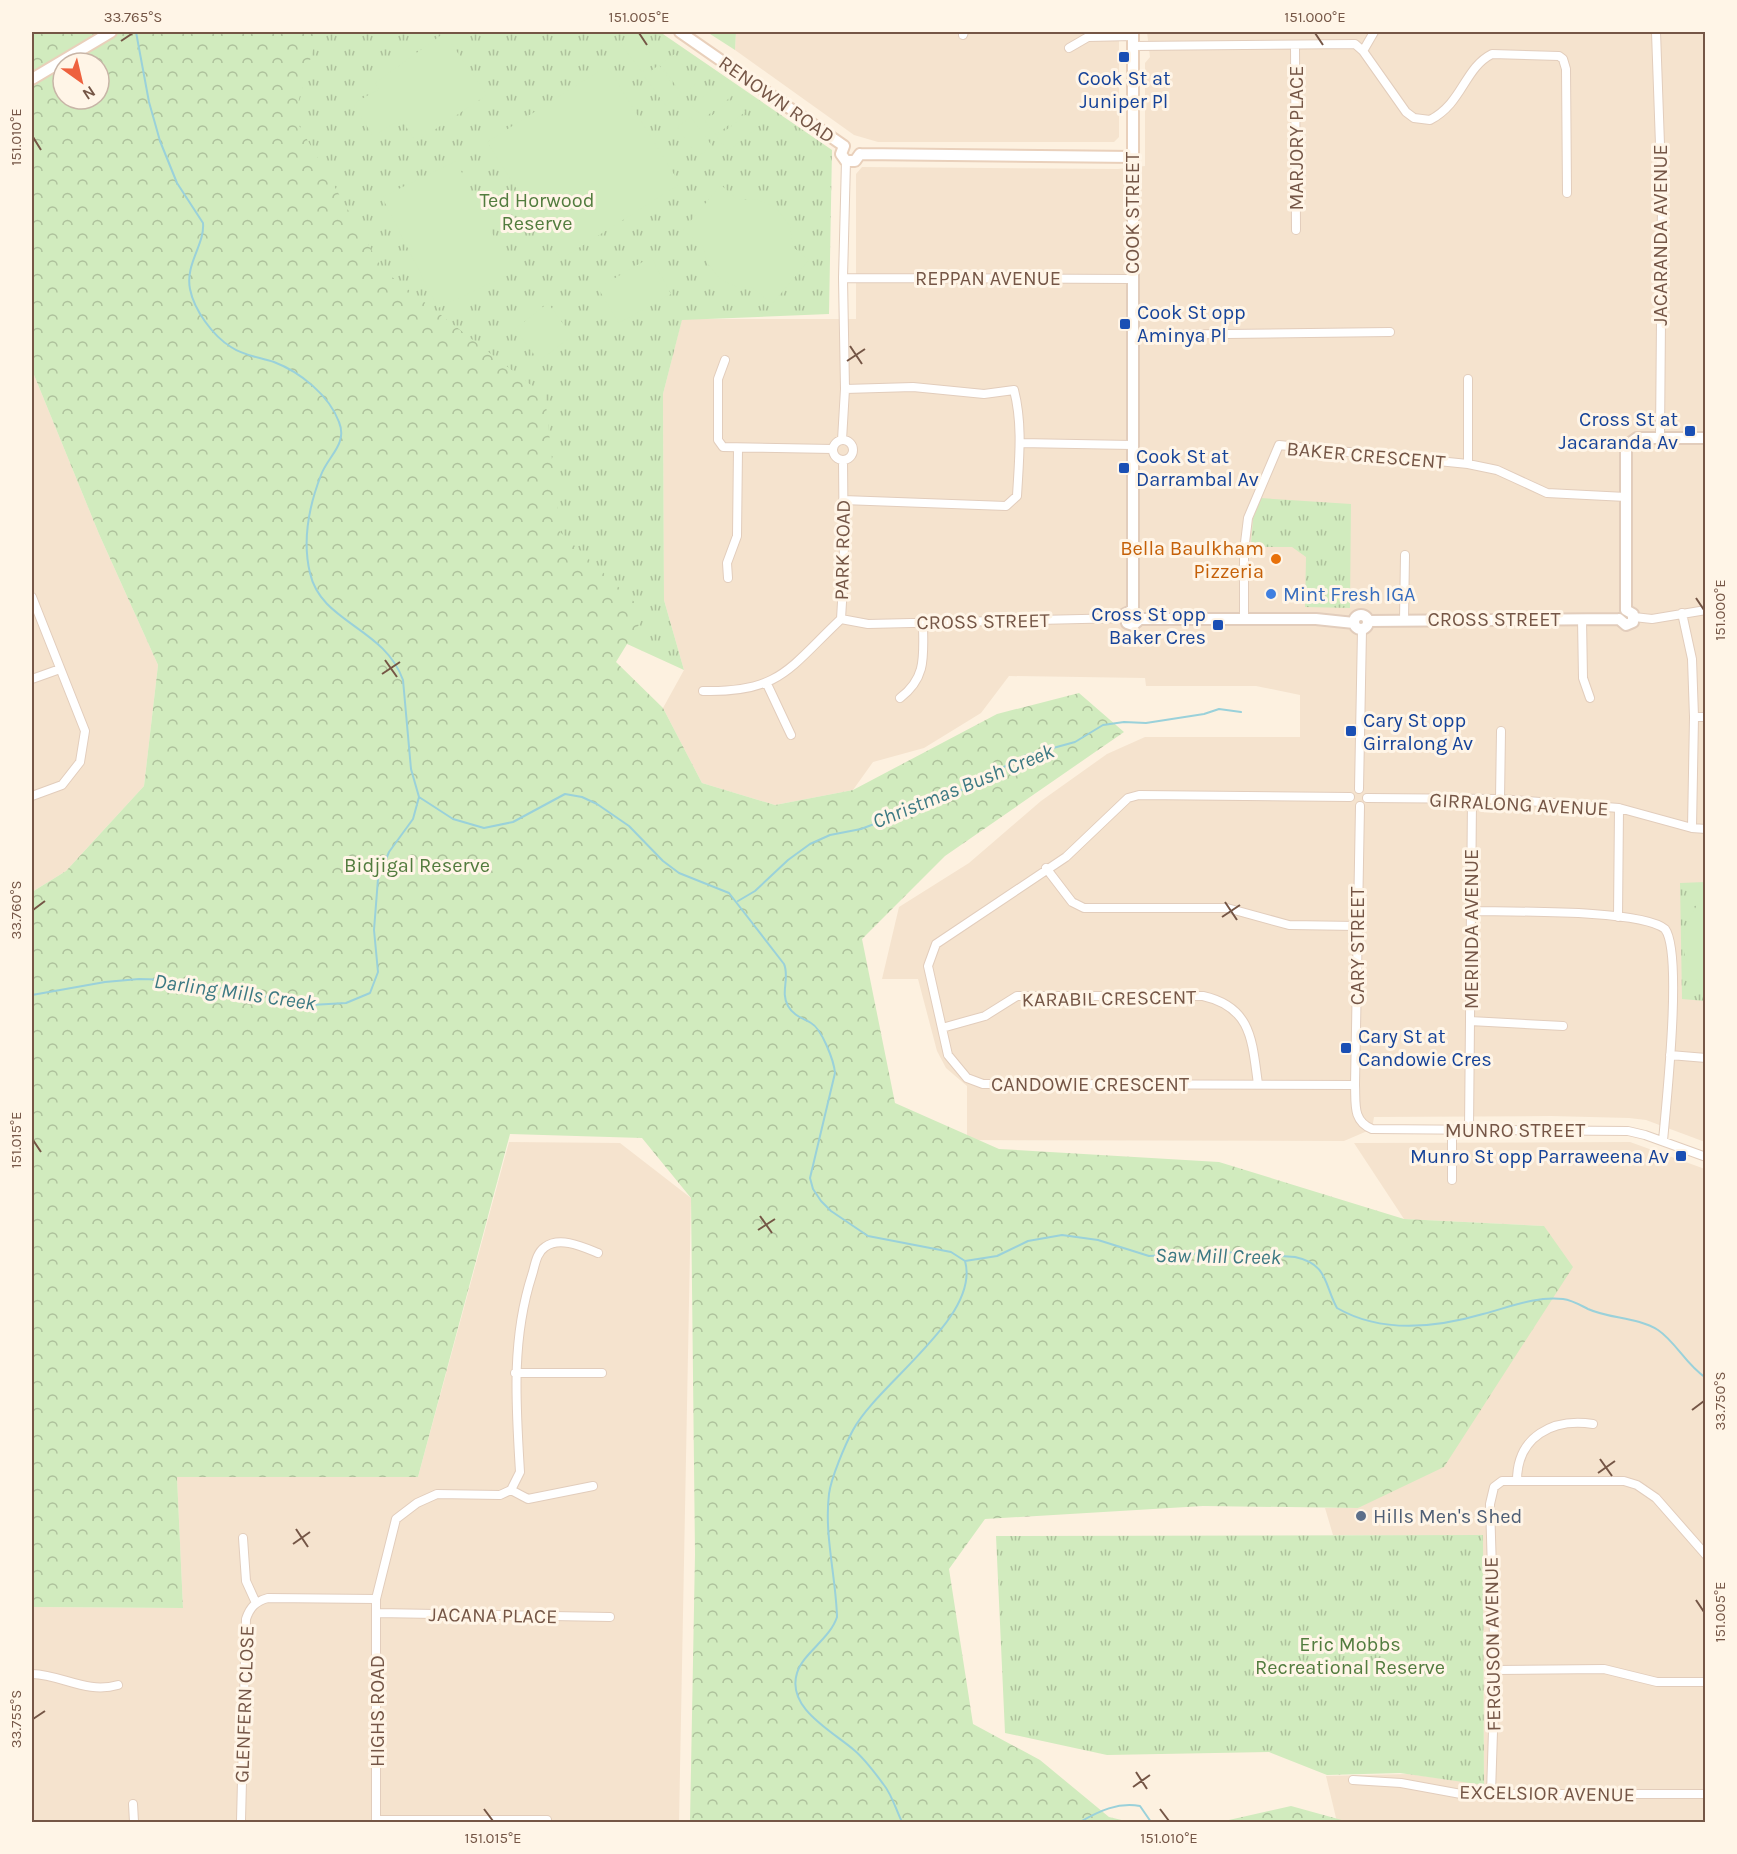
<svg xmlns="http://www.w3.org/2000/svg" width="1737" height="1854" font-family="Karla,sans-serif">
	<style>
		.residential { fill: #f5e3ce }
		.grass { fill: url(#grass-tufts) }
		.forest { fill: url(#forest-crowns); fill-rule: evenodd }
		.garden { fill: #d1ebbe }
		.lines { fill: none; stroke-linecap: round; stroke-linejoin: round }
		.stream { stroke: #9ad1da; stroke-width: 2 }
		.minor-casing { stroke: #e2cdbc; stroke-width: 10 }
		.tertiary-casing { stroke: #e2cdbc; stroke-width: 14 }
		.secondary-casing { stroke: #e9d0bb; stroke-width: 14 }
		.minor { stroke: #fff; stroke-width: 8 }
		.tertiary { stroke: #fff; stroke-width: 10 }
		.secondary { stroke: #fff; stroke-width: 10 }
		.ticks { fill: none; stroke: #755646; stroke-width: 2 }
		.transit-dot { fill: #1a4fb4; stroke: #fff5e7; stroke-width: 2 }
		.food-dot { fill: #e8710a; stroke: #fff5e7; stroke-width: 2 }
		.shop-dot { fill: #3f7fe0; stroke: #fff5e7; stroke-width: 2 }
		.service-dot { fill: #5c6f8a; stroke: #fff5e7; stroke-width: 2 }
		.labels { text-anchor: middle; stroke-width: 6; stroke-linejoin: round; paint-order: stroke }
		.transit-label { font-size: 20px; fill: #164399; stroke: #fff5e7; text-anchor: start }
		.street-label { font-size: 20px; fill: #755646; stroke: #fff5e7 }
		.park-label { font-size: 20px; fill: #527c3e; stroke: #fff5e7 }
		.food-label { font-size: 20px; fill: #c56008; stroke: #fff5e7; text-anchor: end }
		.shop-label { font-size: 20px; fill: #366cbe; stroke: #fff5e7; text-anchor: start }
		.service-label { font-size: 20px; fill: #4e5e75; stroke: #fff5e7; text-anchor: start }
		.water-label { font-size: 21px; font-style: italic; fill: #3c7983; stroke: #fff5e7 }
		.neatline { fill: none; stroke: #755646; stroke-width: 2 }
		.ticks-label { font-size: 15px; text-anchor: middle; fill: #755646 }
	</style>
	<defs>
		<pattern id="grass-tufts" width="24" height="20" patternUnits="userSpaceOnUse" patternTransform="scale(1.5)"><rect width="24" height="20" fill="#d1ebbe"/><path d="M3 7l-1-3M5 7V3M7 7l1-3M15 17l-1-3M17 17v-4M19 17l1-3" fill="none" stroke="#aec19c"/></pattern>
		<pattern id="forest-crowns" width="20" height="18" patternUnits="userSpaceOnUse" patternTransform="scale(1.5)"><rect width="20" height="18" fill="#d1ebbe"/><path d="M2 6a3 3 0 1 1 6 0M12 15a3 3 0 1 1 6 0" fill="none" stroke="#aec19c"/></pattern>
	</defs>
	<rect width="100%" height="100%" fill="#fdf1e0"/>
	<path class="residential" d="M736 32H1119V137L1114 142H878L854 135 735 50Z
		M1147 32H1705V1142L1646 1120 1629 1118 1551 1116 1374 1117 1372 1129 1344 1141 967 1140V1086L946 1068 937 1051 918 979H882L899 907 969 863 1041 801 1107 754 1145 737H1300V695L1256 686H1146L1145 678 1009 676 981 713 924 748 873 762 853 790 775 805 702 783 663 708 684 670 664 600 663 394 682 319H856V174L862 167 1118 169 1145 166V63L1150 57Z
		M32 370 99 534 158 665 144 786 66 871 32 892Z
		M509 1142 620 1143 691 1198 679 1822H32V1607L183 1608 177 1477H418Z
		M1630 1142 1705 1169V1822H1337L1326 1776 1408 1774 1484 1784 1483 1536 1333 1535 1325 1508H1358L1544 1226 1404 1219 1354 1143Z"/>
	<path class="grass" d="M310 32H660L832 150 829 314 682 320 663 394 664 600 684 670 614 638 264 142Z
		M1260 498 1351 504 1350 608 1305 607 1306 557 1292 547H1256L1251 544 1253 518Z
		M1705 882V1001L1682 999 1680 883Z
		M1483 1535 1484 1785 1400 1773 1327 1775 1269 1752 1107 1755 1005 1733 996 1536Z"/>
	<path class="forest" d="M32 32H318L294 117 383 270 545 396 560 532 646 613 616 662 663 708 702 783 775 805 853 790 997 714 1079 693 1124 732 945 856 862 939 895 1103 999 1149 1219 1162 1404 1219 1544 1226 1573 1267 1444 1467 1358 1508 1203 1506 985 1519 949 1569 973 1724 1040 1760 1109 1817 1130 1822H690L695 1554 691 1198 642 1138 510 1134 418 1477H177L183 1608 32 1607V892L66 871 144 786 158 665 99 534 32 370ZM63 63H99V99H63Z
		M1291 1806 1349 1822H1220Z"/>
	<path class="garden" d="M635 32 656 62 642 72 620 43Z
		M707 32H736L735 50Z
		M444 33 487 95 416 142 401 119 373 136 353 104 379 89 375 83Z
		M675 54 696 84 682 94 660 64Z
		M659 65 680 95 666 106 644 76Z
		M607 66 680 184 561 259 487 142Z
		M722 82 732 96 703 119 692 105Z
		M734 98 745 112 716 135 705 121Z
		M746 115 757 128 728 151 717 137Z
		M691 117 712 146 698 157 677 127Z
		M456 161 512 273 438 308 382 197Z
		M721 185 738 200 756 199 776 208 790 226 793 247 809 260 772 304 753 288 735 286 721 280 707 263 703 246 683 230Z
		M651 257 671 294 619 323 598 288Z
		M548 303 572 336 539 361 515 329Z
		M1705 896V988C1675 961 1678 924 1705 896Z"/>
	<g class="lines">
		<path class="stream" d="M419 797 453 819 484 828 513 822 565 794 582 797 597 804 629 826 663 861 679 873 729 893 784 964C790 978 780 992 788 1006 793 1015 802 1018 811 1023 822 1029 834 1061 835 1073L810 1178 813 1189 821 1201 831 1211 868 1236 951 1252 965 1261C981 1317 878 1383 853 1430 845 1445 831 1478 829 1494 824 1535 836 1577 837 1617 830 1639 803 1653 797 1673 786 1708 832 1731 854 1750 865 1759 875 1773 884 1785 892 1795 896 1810 902 1822
			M738 901 755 891 788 860 810 844 830 835 861 829 956 793 1024 756 1075 742 1103 725 1124 722 1146 723 1204 714 1219 709 1241 712
			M32 995 105 982 139 979 179 980 311 1005 346 1003 370 993 378 972 374 930 378 879 389 852 413 819 419 797 411 769 403 680C384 627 321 623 310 573 302 540 309 506 321 475 328 456 348 444 339 422 329 395 300 372 274 362 259 357 244 356 231 347 213 336 194 310 190 289 185 264 205 244 203 223L177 183 160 141 149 102 136 32
			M965 1261 997 1256 1028 1241 1062 1235 1098 1240 1149 1256 1224 1252 1295 1257C1328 1264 1324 1284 1337 1308 1382 1334 1435 1328 1483 1314 1510 1307 1535 1296 1563 1299 1572 1300 1580 1305 1588 1309 1610 1319 1637 1317 1658 1330 1676 1342 1686 1365 1706 1378
			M1080 1822C1099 1811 1118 1802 1140 1806L1151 1822"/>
		<defs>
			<path id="minor" d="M1656 32 1662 201 1660 438
				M963 35 964 32
				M1295 45 1296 230
				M1133 46 1355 44 1363 51 1406 112 1414 118 1430 120C1463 103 1464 68 1492 54L1559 56 1563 59 1566 69 1567 193
				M1069 48 1088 37 1133 36
				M1363 51 1374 32
				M843 278 1132 279
				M1133 335 1390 332
				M725 360 718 379V440L723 447 833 449
				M842 440 845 389 843 278 846 161
				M833 450a10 10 0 1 1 20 0a10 10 0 1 1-20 0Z
				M1020 443 1132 445
				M1468 464V379
				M843 500 1006 506 1017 496C1019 460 1023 425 1014 390L984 394 913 387 845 389
				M728 578 727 563 737 536 738 449
				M32 597 85 731 80 762 62 785 32 796
				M1682 613 1692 659 1694 717 1692 828
				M1634 617 1652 619 1706 610
				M841 619 868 624 1125 618
				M1244 619V551L1248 518 1279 445 1468 464 1497 470 1547 493 1626 497
				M1582 619 1583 678 1590 698
				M1404 620 1405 555
				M32 679 60 669
				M767 684 791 735
				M703 691C780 693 789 668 841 619L844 568 843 460
				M900 698C928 677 923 654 923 621
				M1694 717H1706
				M1359 789 1362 630
				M1350 797 1139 795 1128 798 1066 857 936 944 928 966 948 1055 967 1078 983 1084 1355 1085
				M1367 798 1500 799 1619 808 1692 828 1706 829
				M1500 799 1501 731
				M1360 806 1355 1085C1356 1103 1352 1121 1372 1129L1628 1131 1645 1135 1706 1157
				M1046 868 1072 902 1084 908H1227L1289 925 1357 926
				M1470 911C1507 912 1641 909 1665 929 1683 953 1666 1105 1663 1141
				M1618 917 1619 808
				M1470 1021 1563 1026
				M942 1028 985 1016 1017 996H1203C1252 1007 1252 1041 1258 1084
				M1670 1055 1706 1058
				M1452 1130V1180
				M1469 1130 1472 799
				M515 1373H602
				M1517 1481C1517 1436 1553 1418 1593 1424
				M511 1490 528 1499 593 1486
				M243 1538 246 1581 256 1603
				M377 1613 610 1617
				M1495 1670 1604 1669 1657 1682H1706
				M32 1674C63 1675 86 1694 118 1685
				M1353 1780 1401 1783 1461 1794H1706
				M1491 1793 1495 1670 1490 1504 1494 1487 1502 1481H1624L1637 1485 1656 1498 1706 1555
				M133 1804 134 1822
				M376 1820H547
				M241 1821 246 1619C250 1607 256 1601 268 1598L376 1599
				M376 1822V1599L396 1519 417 1503 437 1494 500 1495 511 1490 520 1472C516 1405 511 1340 532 1275 535 1266 536 1253 545 1247 560 1236 583 1247 598 1253"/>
			<path id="tertiary" d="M1133 157V610
				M1133 610 1125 614 1127 623 1133 625 1140 619
				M1626 610V446L1637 438H1706
				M1354 622a7 7 0 1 1 14 0a7 7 0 1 1-14 0Z
				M1140 619H1316L1354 623
				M1619 619 1626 625 1633 622V614L1626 610
				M1368 621 1619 619"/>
			<path id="secondary" d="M680 32 844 146
				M32 79 111 32
				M844 146 841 154 846 161H855L860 154
				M860 154 1133 157V32"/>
		</defs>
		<use href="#minor" class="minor-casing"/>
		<use href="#tertiary" class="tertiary-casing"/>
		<use href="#secondary" class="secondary-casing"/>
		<use href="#minor" class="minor"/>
		<use href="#tertiary" class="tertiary"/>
		<use href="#secondary" class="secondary"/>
	</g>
	<path class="ticks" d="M639 33 647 45M1315 33 1323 45M121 41 133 33M33 137 41 150M850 346 862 364M847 361 865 349M1696 598 1704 610M385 660 397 677M382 674 400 662M1225 902 1237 920M33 910 45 901M1222 917 1240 905M33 1140 41 1152M760 1216 772 1233M758 1230 775 1219M1692 1410 1704 1401M1600 1459 1612 1476M1598 1473 1615 1461M296 1529 308 1547M293 1544 310 1532M1696 1600 1704 1612M33 1719 45 1711M1136 1772 1147 1789M1133 1787 1150 1775M484 1809 493 1821M1160 1809 1169 1821"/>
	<g class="transit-dot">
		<rect x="1118" y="51" width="12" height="12" rx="3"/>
		<rect x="1119" y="318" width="12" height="12" rx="3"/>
		<rect x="1684" y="425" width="12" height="12" rx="3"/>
		<rect x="1118" y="462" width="12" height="12" rx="3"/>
		<rect x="1212" y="619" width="12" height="12" rx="3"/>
		<rect x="1345" y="725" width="12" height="12" rx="3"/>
		<rect x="1340" y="1042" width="12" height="12" rx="3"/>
		<rect x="1675" y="1150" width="12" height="12" rx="3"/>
	</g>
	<circle class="food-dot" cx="1276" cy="559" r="6"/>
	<circle class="shop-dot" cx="1271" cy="594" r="6"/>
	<circle class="service-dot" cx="1361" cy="1516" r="6"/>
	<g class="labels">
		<g class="transit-label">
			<text x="1124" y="85" text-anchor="middle">Cook St at<tspan x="1124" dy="23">Juniper Pl</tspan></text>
			<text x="1137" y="319">Cook St opp<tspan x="1137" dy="23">Aminya Pl</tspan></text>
			<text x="1678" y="426" text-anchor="end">Cross St at<tspan x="1678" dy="23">Jacaranda Av</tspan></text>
			<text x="1136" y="463">Cook St at<tspan x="1136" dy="23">Darrambal Av</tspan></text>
			<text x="1206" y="621" text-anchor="end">Cross St opp<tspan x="1206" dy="23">Baker Cres</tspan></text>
			<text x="1363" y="727">Cary St opp<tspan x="1363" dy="23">Girralong Av</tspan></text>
			<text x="1358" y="1043">Cary St at<tspan x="1358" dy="23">Candowie Cres</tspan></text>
			<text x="1669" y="1163" text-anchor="end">Munro St opp Parraweena Av</text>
		</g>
		<g class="street-label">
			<text transform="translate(777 99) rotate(35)" y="7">RENOWN ROAD</text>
			<text transform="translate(1296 138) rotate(-90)" y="7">MARJORY PLACE</text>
			<text transform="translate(1132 213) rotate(-90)" y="7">COOK STREET</text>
			<text transform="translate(1660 235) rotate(-90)" y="7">JACARANDA AVENUE</text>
			<text x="988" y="285">REPPAN AVENUE</text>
			<text transform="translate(1366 455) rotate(5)" y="7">BAKER CRESCENT</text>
			<text transform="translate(842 550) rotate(-89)" y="7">PARK ROAD</text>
			<text x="1494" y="626">CROSS STREET</text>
			<text transform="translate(983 621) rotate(-1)" y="7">CROSS STREET</text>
			<text transform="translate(1519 804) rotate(3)" y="7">GIRRALONG AVENUE</text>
			<text transform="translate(1471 929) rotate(-90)" y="7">MERINDA AVENUE</text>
			<text transform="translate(1357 946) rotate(-90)" y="7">CARY STREET</text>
			<text transform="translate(1109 998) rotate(-1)" y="7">KARABIL CRESCENT</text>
			<text x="1090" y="1091">CANDOWIE CRESCENT</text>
			<text x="1515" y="1137">MUNRO STREET</text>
			<text transform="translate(493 1615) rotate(1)" y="7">JACANA PLACE</text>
			<text transform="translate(1492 1644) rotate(-91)" y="7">FERGUSON AVENUE</text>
			<text transform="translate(244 1704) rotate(-88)" y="7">GLENFERN CLOSE</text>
			<text transform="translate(377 1711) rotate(-90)" y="7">HIGHS ROAD</text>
			<text transform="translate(1547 1793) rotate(1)" y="7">EXCELSIOR AVENUE</text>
		</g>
		<g class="park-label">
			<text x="537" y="207">Ted Horwood<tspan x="537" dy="23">Reserve</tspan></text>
			<text x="417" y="872">Bidjigal Reserve</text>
			<text x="1350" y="1651">Eric Mobbs<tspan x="1350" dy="23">Recreational Reserve</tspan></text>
		</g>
		<g class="food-label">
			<text x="1264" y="555">Bella Baulkham<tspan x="1264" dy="23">Pizzeria</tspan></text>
		</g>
		<g class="shop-label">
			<text x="1283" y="601">Mint Fresh IGA</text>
		</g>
		<g class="service-label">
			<text x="1373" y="1523">Hills Men's Shed</text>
		</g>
		<g class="water-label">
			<text transform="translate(963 786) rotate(-22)" y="7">Christmas Bush Creek</text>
			<text transform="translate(235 992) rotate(8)" y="7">Darling Mills Creek</text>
			<text transform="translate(1218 1256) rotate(1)" y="7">Saw Mill Creek</text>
		</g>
	</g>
	<rect width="1737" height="1854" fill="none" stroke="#fff5e7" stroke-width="66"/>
	<g transform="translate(81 81) rotate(146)"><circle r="28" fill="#fff5e7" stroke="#c8b5a7" stroke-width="1.5"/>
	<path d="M0-4.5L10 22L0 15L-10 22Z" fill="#ee613e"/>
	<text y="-9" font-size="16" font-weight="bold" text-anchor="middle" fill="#755646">N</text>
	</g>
	<rect x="33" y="33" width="1671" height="1788" class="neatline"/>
	<g class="ticks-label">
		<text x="133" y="22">33.765°S</text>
		<text x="639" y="22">151.005°E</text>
		<text x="1315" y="22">151.000°E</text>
		<text transform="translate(16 137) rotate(-90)" y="5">151.010°E</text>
		<text transform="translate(1720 610) rotate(-90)" y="5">151.000°E</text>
		<text transform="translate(16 910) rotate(-90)" y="5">33.760°S</text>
		<text transform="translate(16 1140) rotate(-90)" y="5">151.015°E</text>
		<text transform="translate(1720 1401) rotate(-90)" y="5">33.750°S</text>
		<text transform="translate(1720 1612) rotate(-90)" y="5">151.005°E</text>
		<text transform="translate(16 1719) rotate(-90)" y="5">33.755°S</text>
		<text x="493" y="1843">151.015°E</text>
		<text x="1169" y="1843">151.010°E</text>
	</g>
</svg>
